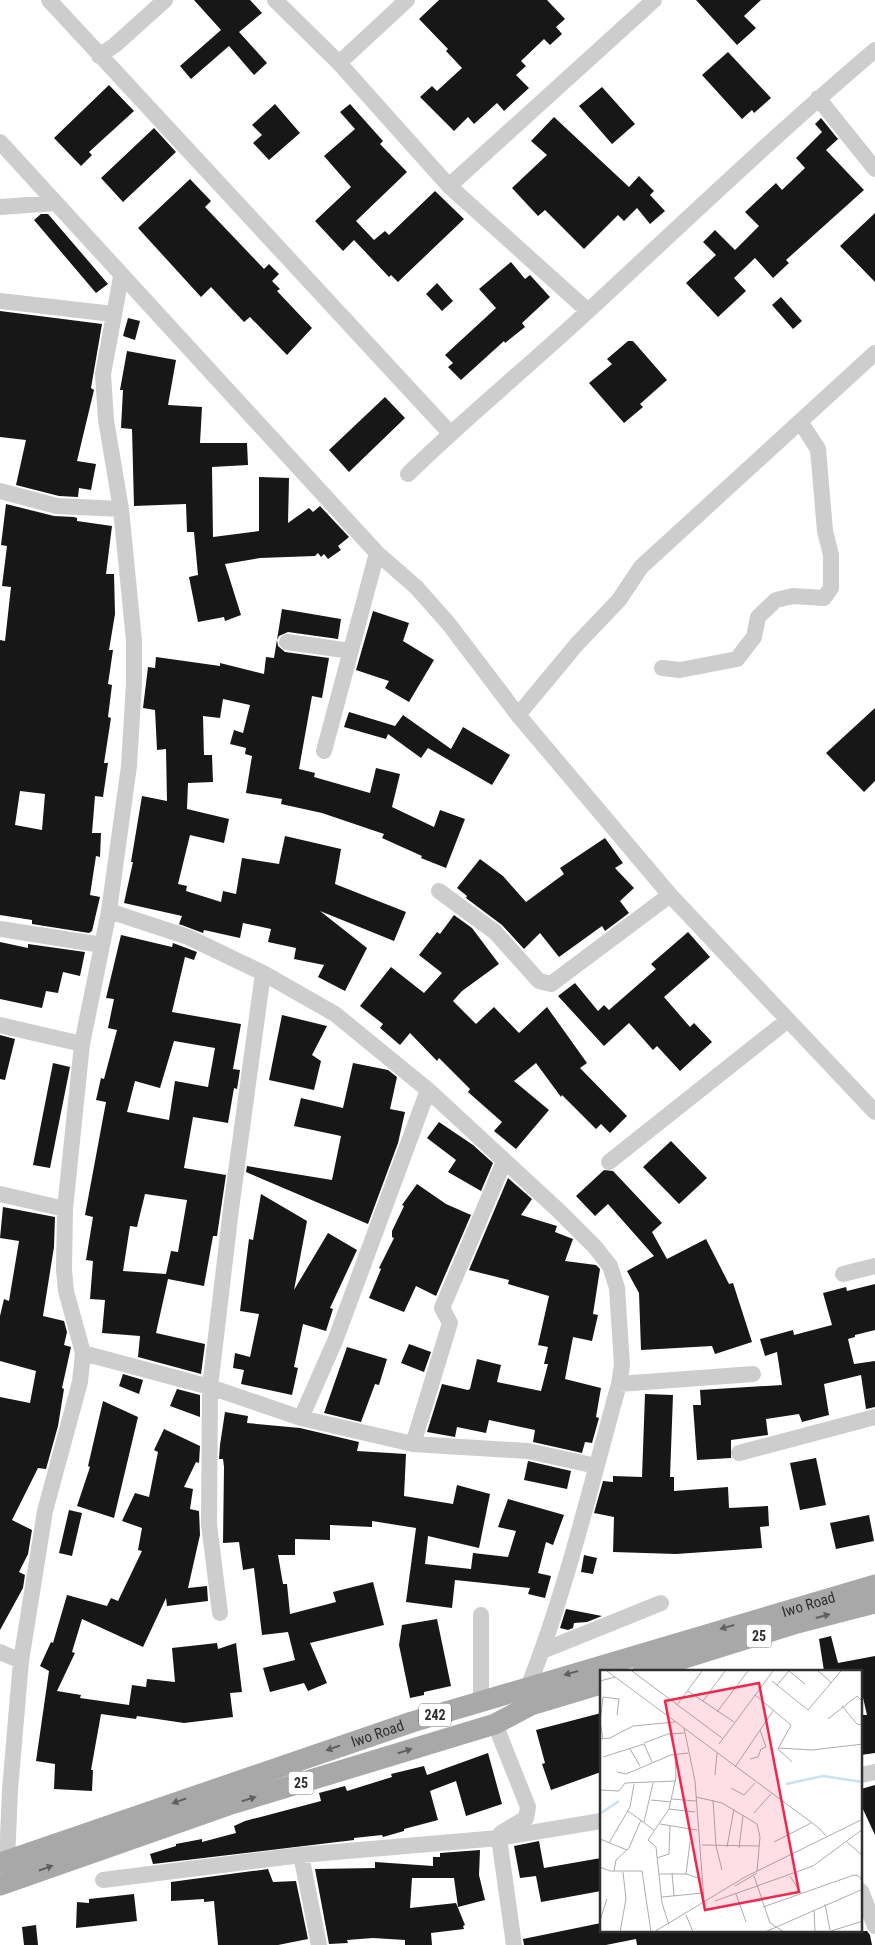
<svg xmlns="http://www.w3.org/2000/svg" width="875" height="1945" font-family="'Roboto Condensed',sans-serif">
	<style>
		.building { fill: #171717; fill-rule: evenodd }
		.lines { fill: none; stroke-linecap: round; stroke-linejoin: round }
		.minor { stroke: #cdcdcd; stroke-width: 16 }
		.major { stroke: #a8a8a8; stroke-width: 21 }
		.oneway { fill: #606060 }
		.labels { text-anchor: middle; stroke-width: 5; stroke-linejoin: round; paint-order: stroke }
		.shield { fill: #fff; stroke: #6e6e6e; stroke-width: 1 }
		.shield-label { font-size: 14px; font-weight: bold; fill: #303030 }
		.street-label { font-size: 15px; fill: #303030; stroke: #fff }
		.inset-river { fill: none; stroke: #c8e4ef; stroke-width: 2.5 }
		.inset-road { fill: none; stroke: #acacac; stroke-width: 1 }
		.view { fill: #f1274e; fill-opacity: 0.15; stroke: #f1274e; stroke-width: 2.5 }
		.inset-edge { fill: none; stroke: #303030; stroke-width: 2.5 }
	</style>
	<rect width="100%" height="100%" fill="#fff"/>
	<path class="building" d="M194 0H250L262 13 239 32 267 63 254 75 229 46 191 79 180 66 221 30Z
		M439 0H547L565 19 556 27 562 34 550 45 544 39 521 61 526 66 516 75 529 88 504 111 497 103 474 124 468 117 454 131 420 97 432 86 437 91 462 68 446 51 448 49 419 19Z
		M696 0H761L744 16 756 28 737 45Z
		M728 52 771 98 754 113 752 110 742 119 702 75Z
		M109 85 134 111 89 152 92 155 81 166 54 138Z
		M602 87 635 124 612 144 579 106Z
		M275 104 300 133 269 160 253 143 262 135 252 125Z
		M350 104 383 141 380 144 407 172 356 221 374 240 385 231 389 235 435 191 464 219 398 282 391 275 389 277 354 240 343 251 315 221 351 187 324 156 355 129 340 112Z
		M554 117 629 187 639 176 654 191 650 195 665 211 650 224 637 208 624 221 618 215 584 249 545 210 538 216 512 188 547 155 531 141Z
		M821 118 838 139 826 150 864 190 786 260 789 263 773 278 755 258 734 278 746 291 718 317 686 283 716 255 703 242 715 230 735 250 759 226 745 212 776 183 782 190 805 168 796 158 822 132 815 124Z
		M154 128 176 152 123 202 101 178Z
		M190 179 211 201 205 207 264 269 269 264 279 274 272 281 280 289 277 291 312 328 287 355 250 317 244 322 211 287 201 297 138 228Z
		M875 213V282L840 246Z
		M41 214H48L108 284 96 293 34 220Z
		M511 262 525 279 530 275 550 297 522 323 525 327 505 343 504 341 461 380 448 367 453 363 445 355 496 308 479 289Z
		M437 283 453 301 442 311 426 294Z
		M781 297 802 321 793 329 772 305Z
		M0 311 102 324 91 388 94 390 77 461 96 464 91 490 79 488 78 497 59 496 16 485 26 440 0 437Z
		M128 318 140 321 135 340 123 336Z
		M628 341H633L667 380 640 404 643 407 624 423 589 383 612 364 607 359Z
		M127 351 176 360 168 405 202 407 200 443H247L248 465 212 467 213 537 259 531V477L289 478 288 523 309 508 313 512 320 506 349 537 338 546 341 550 328 559 324 554 321 557 318 553 315 556 260 558 225 564 241 615 225 621 224 617 198 622 189 577 198 575 194 532H187L186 504 134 506 132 429 121 428 123 390H120Z
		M385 397 405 418 349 472 329 450Z
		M6 504 54 516 74 517 77 518V521L112 526 106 574H114L115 614 109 650H113L108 684 112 685 108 717 111 718 104 763H108L103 797 95 796 92 833H101L100 857 96 856 90 895 100 897 92 931 89 933 32 924V920L0 915V640L5 641 11 587 2 586 7 546 1 545ZM20 791 45 794 42 830 15 825Z
		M282 609 341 619 338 639 288 632 279 636 277 640 278 646 285 652 329 658 322 698 312 696 299 769 315 773 314 777 370 793 376 768 400 774 392 807 434 827 440 810 465 819 446 868 421 858 422 856 382 838 384 834 322 813 281 804 282 799 246 793 252 756 245 754 246 748 230 744 234 730 243 733 250 705 223 699 220 718 203 716 204 755H212L213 782 188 783 187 809 229 819 224 843 190 835 178 884 187 886 186 891 221 902 223 891 236 894 242 858 279 864 285 836 341 849 335 884 406 912 394 941 320 911 367 948 345 991 318 977 324 965 294 959 296 948 268 942 271 929 243 923 240 938 204 930 203 933 179 924 182 916 124 903 133 862H131L142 796 167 801 166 749 157 750 155 710 143 708 148 667 155 668 156 657 220 666V663L264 674 266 657 274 658Z
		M373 611 409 623 403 641 434 660 409 702 385 688 389 681 356 670Z
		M875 708V781L864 792 826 753Z
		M349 712 395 726 403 715 451 749 463 727 510 755 492 785 428 748 421 758 388 734 386 739 344 727Z
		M605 838 623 863 615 868 634 888 620 901 629 913 605 931 602 926 559 957 540 933 524 949 502 925 466 898 467 896 457 888 480 859 503 876 526 902 564 874 560 868Z
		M454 915 472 928 499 964 462 991 453 1001 476 1024 494 1007 519 1033 547 1007 587 1063 580 1068 627 1116 610 1133 601 1124 596 1129 562 1095 561 1097 536 1063 514 1081 549 1110 516 1149 494 1131 502 1122 468 1092 470 1089 439 1058 437 1061 410 1033 400 1045 380 1028 383 1024 360 1006 391 967 424 993 442 973 419 955 437 932 440 934Z
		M688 932 710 957 664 997 690 1027 694 1023 712 1042 680 1071 657 1046 653 1050 629 1023 604 1046 558 996 575 983 598 1011 604 1005 609 1010 656 969 651 964Z
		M121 935 172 947 173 943 197 952 194 960 185 957 172 1012 241 1024 233 1069 240 1070 237 1089 234 1088 228 1123 193 1117 184 1168 226 1175 217 1236H213L204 1286 168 1279 156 1333 205 1344 201 1374 138 1357 140 1336 102 1333 105 1300 90 1299 93 1261 86 1260 93 1217 85 1215 106 1102 96 1100 101 1078 104 1079 117 1030 108 1028 114 999 106 998ZM174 1041 215 1048 208 1087 175 1081 169 1120 127 1112 135 1081 160 1088ZM145 1194 187 1200 178 1252 171 1251 166 1274 123 1271 130 1226 137 1227Z
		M0 942 28 948V944L85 952 80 976 63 972 58 993 46 991 42 1008 0 999Z
		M282 1015 327 1026 312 1055 321 1061 314 1090 269 1080Z
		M0 1035 15 1039 5 1080 0 1079Z
		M53 1063 70 1067 50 1168 33 1165Z
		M353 1063 388 1070 397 1077 390 1109 405 1112 398 1143 368 1224 246 1172 247 1166 332 1180 341 1136 294 1126 301 1098 343 1108Z
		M439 1122 473 1145 493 1163 481 1191 448 1172 456 1160 427 1138Z
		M671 1141 707 1178 679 1204 643 1167Z
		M604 1170 613 1171 662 1223 652 1232 667 1259 706 1239 729 1284 733 1283 752 1342 715 1354 712 1346 641 1350 639 1293 627 1271 654 1256 608 1204 595 1216 576 1196Z
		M508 1178 532 1199 521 1215 557 1226 555 1232 573 1239 565 1261 596 1265 600 1269 593 1314 598 1315 592 1341 573 1337 565 1379 601 1388 596 1417 599 1418 592 1443 585 1442 582 1453 533 1442 535 1430 489 1420 486 1433 457 1427 455 1437 427 1432 442 1384 468 1390 470 1389 477 1359 501 1365 497 1382 541 1391 548 1364H544L548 1347 538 1345 549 1296 508 1284 509 1280 469 1270Z
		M417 1184 446 1204 471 1215 436 1296 416 1286 404 1312 369 1298 381 1269 379 1268 394 1238 392 1237V1231L404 1206 402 1205Z
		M261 1194 307 1221 294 1290 328 1233 357 1250 330 1308 333 1309 326 1331 303 1324 294 1367 298 1368 292 1395 241 1384 244 1370 233 1368 235 1353 250 1357 259 1314 240 1311 249 1239 253 1240Z
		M3 1207 55 1217 54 1247 43 1316 64 1321 67 1332 64 1345 71 1347 62 1388 64 1389 58 1426 46 1469 38 1468 12 1520 32 1530 28 1554 19 1572 25 1575 23 1588 0 1630V1397L30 1403 36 1371 0 1361V1316L4 1299 9 1301 19 1241 0 1238Z
		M875 1284V1330L855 1335V1337L848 1339 854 1364 875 1361V1407L866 1409 861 1375 824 1384 829 1415 802 1422 799 1414 766 1419 768 1435 731 1440V1458L697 1460 693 1405H701L700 1390 782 1385 777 1352 765 1356 760 1339 793 1330 794 1335 832 1325 823 1293 846 1287 847 1291Z
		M409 1344 431 1352 424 1372 401 1363Z
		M347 1347 387 1359 379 1385 375 1384 361 1422 324 1413Z
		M123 1374 143 1380 139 1394 119 1386Z
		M177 1389 200 1395V1417L170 1406Z
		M645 1394 673 1395 670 1477H674V1491L728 1487 729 1508 768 1506 769 1526 760 1527 762 1548 676 1554 613 1552 614 1517 594 1513 603 1481 613 1482V1476L642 1477Z
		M103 1401 138 1417 114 1518 77 1506 90 1467 88 1466Z
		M225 1412 248 1416 247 1423 300 1428 359 1442 357 1451 406 1454 404 1496 453 1504 457 1485 490 1494 479 1548 428 1536 425 1564 471 1569 473 1553 508 1557 516 1531 498 1527 508 1499 564 1515 553 1545 546 1542 538 1573 551 1576 545 1598 528 1594 530 1588 455 1580 452 1608 406 1602 416 1528 372 1521V1527L330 1525V1540L295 1539V1555H278L283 1584H287L290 1614 336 1602 333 1592 373 1582 384 1625 310 1643 327 1683 308 1691 304 1683 270 1692 263 1668 295 1660 288 1632 262 1635 254 1568 243 1570 239 1542 223 1543 224 1467 223 1459H219L220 1445Z
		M164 1429 200 1446 199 1463 196 1462 184 1487 193 1489 190 1509 199 1511 200 1535 188 1588 207 1586 208 1601 167 1606 166 1598 143 1647 82 1619 72 1652 75 1653 57 1691 81 1695 80 1698 129 1705 132 1685 146 1687 147 1679 175 1682 172 1648 217 1643 218 1649 236 1643 242 1692 230 1693 233 1717 184 1723 137 1716 136 1719 101 1714 91 1770H93L92 1791 54 1789 55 1764 36 1761 49 1671 40 1666 51 1642 53 1643 67 1595 107 1606 111 1598 118 1601 142 1551 138 1550 142 1528 122 1521 135 1493 149 1497 158 1452 154 1450Z
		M816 1458 826 1505 800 1510 790 1463Z
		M528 1461 571 1471 567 1489 524 1480Z
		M69 1510 82 1513 72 1556 59 1553Z
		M869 1515 874 1541 836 1549 830 1523Z
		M584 1555 597 1558 593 1574 581 1572Z
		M566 1609 602 1616 587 1622 574 1623 573 1628 568 1630 560 1628Z
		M437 1619 451 1686 424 1692V1695L410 1698 399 1645 402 1625Z
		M831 1636 838 1663 875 1656V1753L861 1755V1715H867L861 1689V1671H824L819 1639Z
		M601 1713V1772L551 1790 542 1764 545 1763 536 1730Z
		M488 1753 502 1804 466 1816 456 1781 430 1791 438 1820 404 1829V1831L383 1837 382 1835 354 1838V1840L153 1864 150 1854 176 1846V1844L202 1839V1842L236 1833 234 1826 245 1821 321 1801 319 1793 345 1786 347 1791 392 1777 391 1774 424 1766 427 1775Z
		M875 1785V1835L861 1805V1789Z
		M539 1841 544 1868 601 1858V1891L541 1902 536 1876 520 1878 514 1846Z
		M480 1850 479 1875 485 1900 458 1907 454 1878H412L410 1908 456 1903 465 1925 463 1926 464 1929 431 1933 432 1945H405V1940L373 1938 347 1940 348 1943 329 1944 315 1869 375 1868V1862L433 1866V1857H440V1853Z
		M268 1869 273 1882 296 1881 308 1939 278 1945H218L214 1901 204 1902V1899L171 1901V1882Z
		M134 1894 137 1921 76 1928 77 1902 89 1903V1899Z
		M601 1923V1931H867L870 1935 872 1945H637L636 1939 606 1945H524L523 1939Z
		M36 1925 38 1945H24L22 1927Z"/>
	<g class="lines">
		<path class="minor" d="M49 0 450 433
			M275 0 339 63 449 186 588 311
			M99 56 115 45 165 0
			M339 63 407 0
			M818 98 875 169
			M0 142 377 553 416 587 448 623 518 715 670 895 875 1112
			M449 186 654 0
			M0 207 55 203
			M0 301 113 314
			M408 474C465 418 528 367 587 312 682 224 776 134 875 50
			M0 491 57 506 121 509
			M287 642 351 651
			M662 668 680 670 737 659 754 637 758 617 776 600 793 596 824 598 831 588V555L825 531 818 449 801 423
			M518 715 577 644 619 600 641 567 875 353
			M324 751 377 553
			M439 891 495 932 539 981 551 984 670 895
			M109 911 188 937 263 973 335 1014 428 1090 559 1211 595 1247 610 1266 617 1288 622 1365 619 1384C591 1484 567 1588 529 1685
			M0 929 102 945
			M0 1025 82 1044
			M609 1162 788 1020
			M0 1194 65 1209
			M843 1274 875 1266
			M83 1353 210 1387 301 1418 413 1444 528 1451 596 1466
			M619 1384 753 1374
			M301 1418 335 1341 428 1090
			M413 1444 450 1323 442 1308 504 1162
			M739 1453 875 1417
			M220 1613 209 1524 210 1387 231 1209 263 973
			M481 1615V1700
			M542 1651 661 1603
			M0 1652 21 1661
			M495 1724 528 1807 526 1818 501 1833 499 1838 514 1945
			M861 1775 875 1772
			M301 1855 319 1945
			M7 1861 10 1790 21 1661 45 1511 80 1382 83 1353 66 1291 64 1270 65 1209 82 1044 109 911 129 766 134 683V641L121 509 106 420 103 374 121 277
			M103 1880 301 1855 499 1838 601 1821
			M861 1891 875 1926"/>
		<g class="major">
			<path d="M643 1671 797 1623 875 1603"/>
			<path id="s1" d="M0 1863 412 1722 875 1585"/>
			<path d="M0 1885 228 1805 495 1724 531 1705 601 1684"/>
		</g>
	</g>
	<defs><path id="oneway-solid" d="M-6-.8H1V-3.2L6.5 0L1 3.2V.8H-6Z" transform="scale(1.25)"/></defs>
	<g class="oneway">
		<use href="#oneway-solid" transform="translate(823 1616) rotate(-15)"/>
		<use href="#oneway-solid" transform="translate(727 1627) rotate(164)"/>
		<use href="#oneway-solid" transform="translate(571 1673) rotate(164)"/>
		<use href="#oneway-solid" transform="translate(333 1748) rotate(161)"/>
		<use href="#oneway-solid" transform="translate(405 1751) rotate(-17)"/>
		<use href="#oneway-solid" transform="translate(249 1799) rotate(-17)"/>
		<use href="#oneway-solid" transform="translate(179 1801) rotate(161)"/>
		<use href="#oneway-solid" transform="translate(46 1868) rotate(-19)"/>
	</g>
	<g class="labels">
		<g class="shield">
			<rect x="746.5" y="1624.5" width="25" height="23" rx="4"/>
			<rect x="419" y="1703.5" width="32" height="23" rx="4"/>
			<rect x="288.5" y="1771.5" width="25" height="23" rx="4"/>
		</g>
		<g class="shield-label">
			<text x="759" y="1641">25</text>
			<text x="435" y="1720">242</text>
			<text x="301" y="1788">25</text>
		</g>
		<g class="street-label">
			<text dy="5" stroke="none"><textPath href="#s1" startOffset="849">Iwo Road</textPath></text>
			<text dy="5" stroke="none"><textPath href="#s1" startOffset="399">Iwo Road</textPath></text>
		</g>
	</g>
	<g transform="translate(600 1670)">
		<rect width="262" height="262" fill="#fff"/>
		<path class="inset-river" d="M186 114 223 106 263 112M1 143 19 131"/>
		<path class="inset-road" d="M7 1 219 158 226 166M32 1 122 68M189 1 205 14M218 1 232 13M0 11 15 7M172 11 208 40 241 1M177 15 189 1M88 21 134 52M155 25 191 55 178 79 192 92M103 31 125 1M77 35 102 1M242 36 257 54 263 55M117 42 148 1M228 49 257 26 263 32M84 58 95 111 104 231M0 69 10 68 33 56 75 52M3 69 0 52 3 27 19 29 17 45M44 73 68 64 84 63M119 74 173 1M178 78 212 80 263 74M30 79 40 96M3 87 44 74 52 92M150 89 158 87 161 79 166 77 160 60M135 97 173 41M17 102 26 104 71 85 88 83M115 105 117 83M131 118 144 125 155 113M0 120 19 121 25 113 76 111M96 127 122 133 157 154 160 167 157 201M72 129 96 131M51 130 71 132M113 130 116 176 122 200M69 139 95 142M28 141 54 160M154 143 171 124M44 152 53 113M60 154 97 160M0 169 27 180M174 172 211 153M247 172 263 186M9 173 30 137 34 114M102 175 159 176M127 177 134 139M139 178 143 145M57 188 69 184 70 156M0 197 10 201H42L51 262M14 201 16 190 29 178 41 150M72 203 74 226M59 204H86L102 209M86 204 90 172M154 206 170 253 184 262M190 206 201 223M135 216 157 203M136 224 146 252M62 227 103 223M115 231 213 196 263 159M225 234 230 260M163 237 254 205 259 206 263 213M214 240 215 262M86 245 93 262M0 250 7 229M69 255 62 233 56 177 48 170 69 139 76 107 75 84M231 261 263 251M20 262 26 229 23 202M54 262 145 207 263 149M165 262 263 219"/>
		<path class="view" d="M159 13 199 222 105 240 65 31Z"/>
		<rect width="262" height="262" class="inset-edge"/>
	</g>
</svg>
